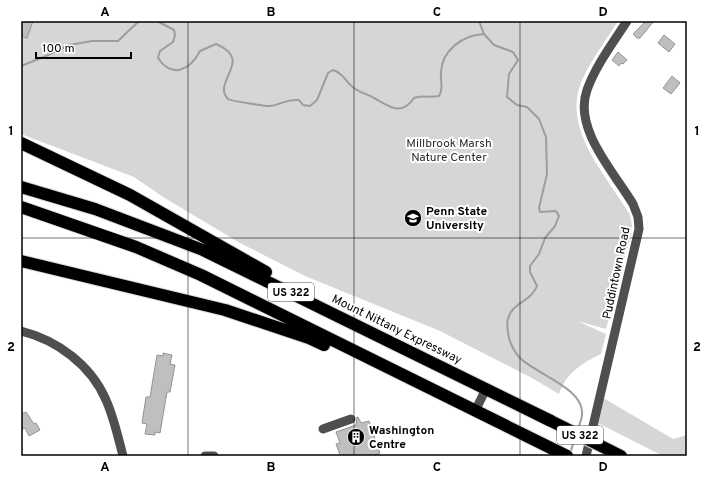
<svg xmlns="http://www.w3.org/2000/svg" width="708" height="477" font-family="Overpass,sans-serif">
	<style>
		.green { fill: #d6d6d6 }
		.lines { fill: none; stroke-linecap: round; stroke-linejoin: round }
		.stream { stroke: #9d9d9d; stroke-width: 2 }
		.building { fill: #bfbfbf; stroke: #939393 }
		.highway-casing { stroke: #dbdbdb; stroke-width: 14 }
		.minor { stroke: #4f4f4f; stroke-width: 9 }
		.highway { stroke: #000; stroke-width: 12 }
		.highway-bridge-casing { stroke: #dbdbdb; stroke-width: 14; stroke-linecap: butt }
		.highway-bridge { stroke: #000; stroke-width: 12 }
		.grid { fill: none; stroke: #000; stroke-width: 1; stroke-opacity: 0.55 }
		.labels { text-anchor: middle; stroke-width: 4; stroke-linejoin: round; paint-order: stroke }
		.shield { fill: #fff; stroke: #4c4c4c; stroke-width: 1 }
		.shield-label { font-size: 11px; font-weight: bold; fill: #000 }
		.park-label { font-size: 12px; fill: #2d2d2d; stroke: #fff }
		.poi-label { font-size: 12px; font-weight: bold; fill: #000; stroke: #fff; text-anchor: start }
		.street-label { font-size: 12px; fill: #000; stroke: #fff }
		.neatline { fill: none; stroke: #000; stroke-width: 1.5 }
		.grid-label { font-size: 13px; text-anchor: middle; font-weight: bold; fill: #000 }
	</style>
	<rect width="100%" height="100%" fill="#fff"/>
	<path class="green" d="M21 21H618C607 39 593 57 584 76 558 126 606 174 630 215L632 226 630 239 606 329 577 321 606 334 601 354C582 363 566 373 559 394L532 378 440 331 305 276 240 243 163 197 134 177 21 134Z
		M600 396 673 439 687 435V456H663L594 421Z"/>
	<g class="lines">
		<path class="stream" d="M157 21 174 30 175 35 173 42 160 51 158 58C172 79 190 70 200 51L216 44C255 60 211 82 228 99 231 101 265 106 270 106 281 105 284 99 299 100L303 105 310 106 317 100 328 73 333 70C344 73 345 82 354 88 360 93 368 94 374 98 389 106 401 117 414 98 423 95 430 98 439 96 444 89 440 81 441 72 442 50 463 35 484 34L494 45 513 52 518 60 509 74 507 97 517 105 527 107 539 119 546 137 547 174 539 208 540 212 556 211 559 216 555 226 545 238 539 254 530 266V272L537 286C531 302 512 302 508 319 506 325 508 332 509 338 511 345 514 351 519 357 535 374 585 388 582 415 582 419 579 425 578 429
			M479 21 484 34
			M21 66 46 56 69 45 92 41H118L139 21
			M570 454 575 437"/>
	</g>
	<path class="building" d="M21 21H33L27 38 21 36Z
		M646 21H654L640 38H637L633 34Z
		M664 35 675 44 669 52 658 43Z
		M618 52 627 60 623 64 621 63 619 66 612 60Z
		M672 76 680 83 671 94 663 88Z
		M163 353 172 355 170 364 175 365 170 392H167L160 433 155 432V435L145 434 147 424 142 423 146 397H150L157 355 163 356Z
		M26 412 34 424 36 423 40 430 29 436 25 428 21 430V414Z
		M357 417H358L361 423 369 421 380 453 372 456 340 455 336 444 340 443 336 432 356 425Z"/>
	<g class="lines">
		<defs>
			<path id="highway" d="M21 143 130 195 266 272
				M21 187 95 209 203 250 551 421
				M21 207 136 247 201 275 567 456
				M21 261 225 310 309 338 324 345
				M609 450 621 456"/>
		</defs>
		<use href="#highway" class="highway-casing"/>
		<path class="minor" d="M21 331C57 340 91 365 106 400 114 418 118 437 123 456
			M475 411 486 389
			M323 429 351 419
			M205 456H214
			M586 456 639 229 638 217 633 204C614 172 573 129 587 90 596 65 613 43 627 21"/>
		<use href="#highway" class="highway"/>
		<defs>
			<path id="highway-bridge" d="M551 421 609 450"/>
		</defs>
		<use href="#highway-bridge" class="highway-bridge-casing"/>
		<use href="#highway-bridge" class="highway-bridge"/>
	</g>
	<path class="grid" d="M188 21V456M354 21V456M520 21V456M21 238H687"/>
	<defs>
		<symbol id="university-disc" viewBox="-11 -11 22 22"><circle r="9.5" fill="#000" stroke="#fff"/><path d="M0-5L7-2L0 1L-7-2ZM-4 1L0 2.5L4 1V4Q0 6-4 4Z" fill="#fff"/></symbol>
		<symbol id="building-disc" viewBox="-11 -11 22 22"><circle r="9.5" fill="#000" stroke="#fff"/><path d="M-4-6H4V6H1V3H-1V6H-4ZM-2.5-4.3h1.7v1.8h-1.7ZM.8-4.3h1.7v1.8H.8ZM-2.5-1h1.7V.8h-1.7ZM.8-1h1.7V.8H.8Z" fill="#fff"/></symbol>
	</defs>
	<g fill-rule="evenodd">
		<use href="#university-disc" x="403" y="208" width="20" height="20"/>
		<use href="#building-disc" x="346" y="427" width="20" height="20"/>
	</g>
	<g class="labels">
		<g class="shield">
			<rect x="268" y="283" width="46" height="18" rx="3"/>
			<rect x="557" y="426" width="46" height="18" rx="3"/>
		</g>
		<g class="shield-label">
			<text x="291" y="296">US 322</text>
			<text x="580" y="439">US 322</text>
		</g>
		<g class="park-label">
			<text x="449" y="147">Millbrook Marsh<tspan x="449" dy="14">Nature Center</tspan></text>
		</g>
		<g class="poi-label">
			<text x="426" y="215">Penn State<tspan x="426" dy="14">University</tspan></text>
			<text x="369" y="434">Washington<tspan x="369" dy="14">Centre</tspan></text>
		</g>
		<g class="street-label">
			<text transform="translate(616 273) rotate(-78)" y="4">Puddintown Road</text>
			<text transform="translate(397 329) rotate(26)" y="4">Mount Nittany Expressway</text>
		</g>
	</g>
	<rect width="708" height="477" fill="none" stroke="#ffffff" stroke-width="44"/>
	<path d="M36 52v6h95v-6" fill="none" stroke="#000000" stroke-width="2"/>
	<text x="42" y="52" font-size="12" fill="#000000" stroke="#ffffff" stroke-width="3" paint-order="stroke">100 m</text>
	<rect x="22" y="22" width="664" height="433" class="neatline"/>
	<g class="grid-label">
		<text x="105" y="16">A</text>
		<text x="271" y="16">B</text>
		<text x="437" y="16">C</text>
		<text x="603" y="16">D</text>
		<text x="11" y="135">1</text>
		<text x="697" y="135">1</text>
		<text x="11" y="351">2</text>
		<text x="697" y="351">2</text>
		<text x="105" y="471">A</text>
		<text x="271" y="471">B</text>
		<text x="437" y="471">C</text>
		<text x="603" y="471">D</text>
	</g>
</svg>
